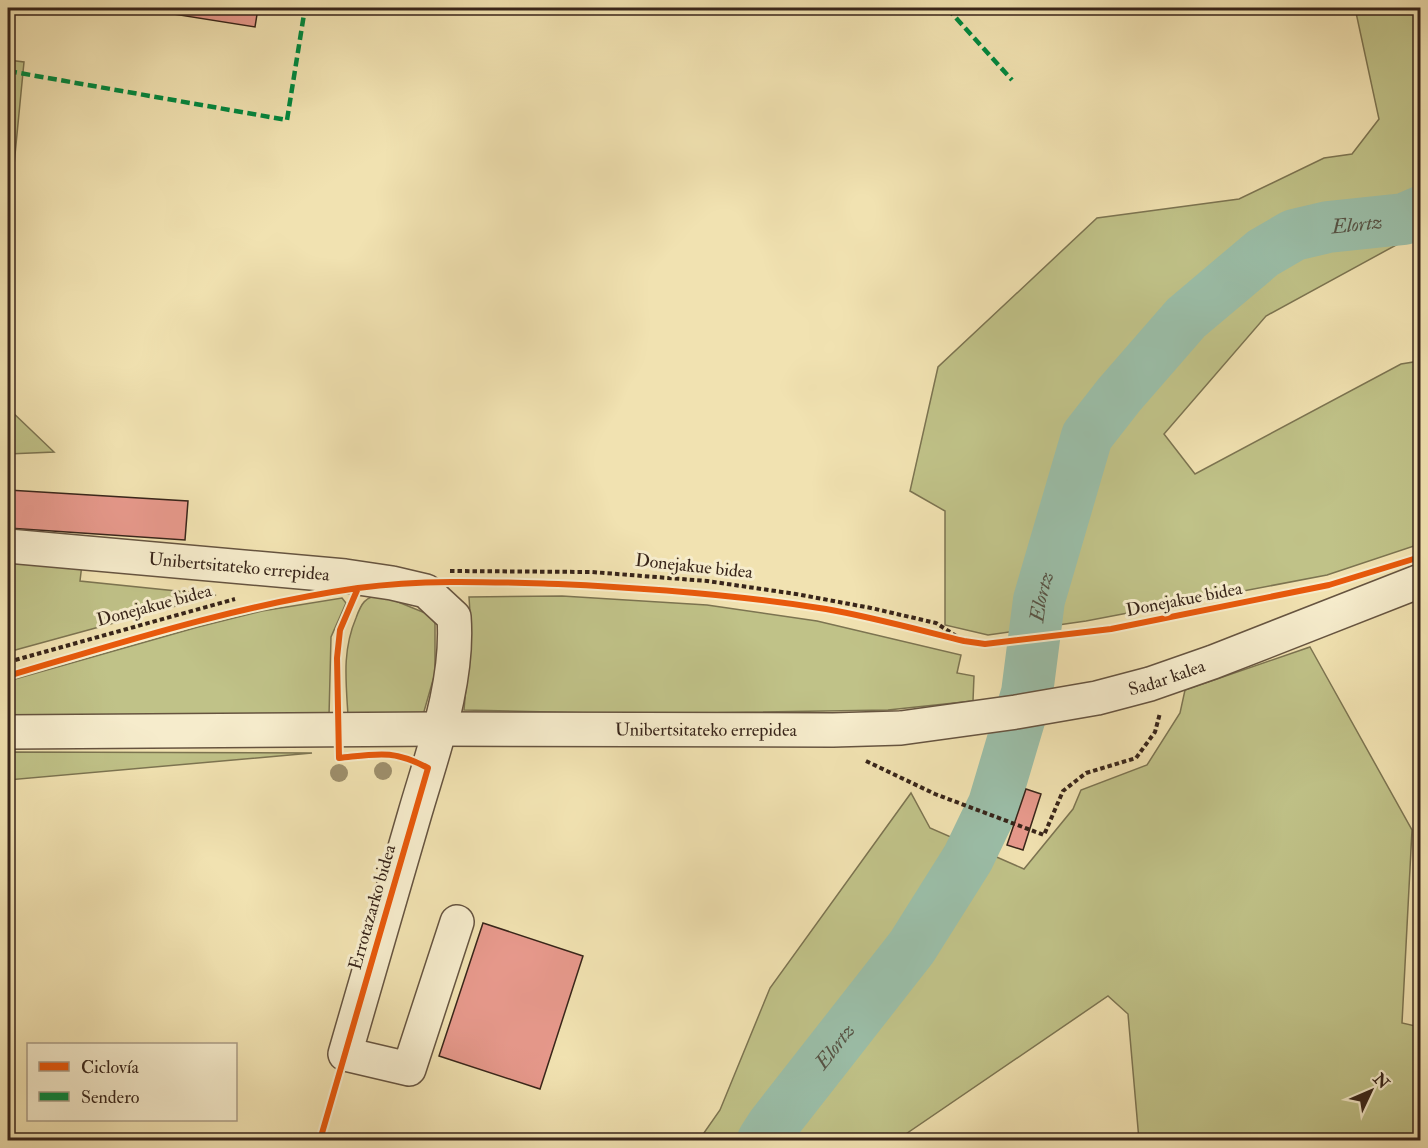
<svg xmlns="http://www.w3.org/2000/svg" width="1428" height="1148" font-family="'IM FELL Double Pica',serif">
	<style>
		.green { fill: #c0c288; stroke: #7c7451; stroke-width: 1.5 }
		.lines { fill: none; stroke-linecap: round; stroke-linejoin: round }
		.river { stroke: #9bbea8; stroke-width: 52 }
		.building { fill: #e7998c; stroke: #38251a; stroke-width: 1.5 }
		.minor-casing { stroke: #665440; stroke-width: 36 }
		.path { stroke: #38251a; stroke-width: 4; stroke-dasharray: 4.5 3; stroke-linecap: butt }
		.minor { stroke: #f6eccc; stroke-width: 33 }
		.quiet { stroke: #00873e; stroke-width: 4.5; stroke-dasharray: 9 4.5; stroke-linecap: butt }
		.cycleway-casing { stroke: #f6eccc; stroke-width: 10 }
		.cycleway { stroke: #e8590c; stroke-width: 6 }
		.tree { fill: #9e906d }
		.labels { text-anchor: middle; stroke-width: 6; stroke-linejoin: round; paint-order: stroke }
		.street-label { font-size: 18px; fill: #38251a; stroke: #f6eccc }
		.water-label { font-size: 20px; font-style: italic; fill: #565345; stroke: #f6eccc }
	</style>
	<rect width="100%" height="100%" fill="#f1e2b1"/>
	<filter id="stains"><feTurbulence type="fractalNoise" baseFrequency=".00333" numOctaves="4"/><feColorMatrix values="0 0 0 0 .2 0 0 0 0 .09 0 0 0 0 .02 0 0 0 .5 -.17"/></filter>
	<radialGradient id="worn" r=".72"><stop offset=".6" stop-color="#630" stop-opacity="0"/><stop offset="1" stop-color="#630" stop-opacity=".3"/></radialGradient>
	<path class="green" d="M1355 8H1420V232L1266 316 1164 434 1195 474 1401 364 1420 361V544L1327 575 1086 621 988 635 945 625V511L910 491 938 367 1097 218 1239 199 1324 158 1352 154 1379 119Z
		M8 60 24 62 8 227Z
		M8 408 54 452 8 454Z
		M8 558 82 564 80 581 216 595 8 652Z
		M381 595 435 617V673L423 715 348 716C346 681 342 651 356 618 361 604 365 596 381 595Z
		M562 596 707 605 817 621 961 655 957 673 974 676 973 701 888 710 636 714 464 710 471 628 469 597Z
		M342 598 346 603 331 637 329 716 8 718V681L198 627 262 611Z
		M1310 647 1412 830 1402 1023 1420 1027V1140H1139L1128 1014 1108 996 897 1140H699L720 1110 770 988 911 793 930 828 1024 869 1073 809 1081 790 1147 765 1180 713 1185 690Z
		M8 752 312 753 8 780Z"/>
	<g class="lines">
		<path class="river" id="s1" d="M763 1140 772 1126 912 947 968 858 994 804 1027 693 1039 600 1087 436 1119 395 1186 318 1263 253 1294 235 1328 227 1404 219 1420 212"/>
	</g>
	<path class="building" d="M155 8H258L255 27 154 11Z
		M8 490 188 501 185 540 8 528Z
		M1026 789 1041 794 1023 850 1007 845Z
		M483 923 583 956 540 1089 439 1056Z"/>
	<g class="lines">
		<defs>
			<g id="minor">
				<path id="s2" d="M8 546 345 576 392 583 426 591 454 617C459 682 433 751 415 813 392 893 368 974 345 1054L409 1069 457 922"/>
				<path id="s3" d="M8 732 439 729 833 730 901 728 1016 712 1097 698 1150 684 1213 662 1420 581"/>
			</g>
		</defs>
		<use href="#minor" class="minor-casing"/>
		<path class="path" d="M450 571 592 572 707 581 796 594 871 608 936 623 964 641
			M1111 629 1308 590
			M8 662 235 599
			M338 700 337 658 340 630 351 608
			M866 761 935 794 1044 835 1063 791 1086 773 1136 758 1155 732 1160 713"/>
		<use href="#minor" class="minor"/>
		<path class="quiet" d="M947 8 1012 80
			M8 71 287 120 305 8"/>
		<defs>
			<path id="cycleway" d="M8 676C123 642 239 605 358 588 424 579 492 582 558 584 648 588 738 595 826 609 872 617 919 630 964 641L985 644 1111 629 1329 585 1420 557
				M320 1140 428 768C393 749 377 754 339 758L337 658 340 630 358 588"/>
		</defs>
		<use href="#cycleway" class="cycleway-casing"/>
		<use href="#cycleway" class="cycleway"/>
	</g>
	<g class="tree">
		<circle cx="383" cy="771" r="9"/>
		<circle cx="339" cy="773" r="9"/>
	</g>
	<g class="labels">
		<g class="street-label">
			<text dy="6" stroke="none"><textPath href="#s2" startOffset="232">Unibertsitateko errepidea</textPath></text>
			<text transform="translate(694 566) rotate(6)" y="6">Donejakue bidea</text>
			<text transform="translate(1184 599) rotate(-11)" y="6">Donejakue bidea</text>
			<text transform="translate(154 605) rotate(-15)" y="6">Donejakue bidea</text>
			<text dy="6" stroke="none"><textPath href="#s3" startOffset="1164">Sadar kalea</textPath></text>
			<text dy="6" stroke="none"><textPath href="#s3" startOffset="698">Unibertsitateko errepidea</textPath></text>
			<text transform="translate(372 907) rotate(-74)" y="6">Errotazarko bidea</text>
		</g>
		<g class="water-label">
			<text dy="7" stroke="none"><textPath href="#s1" startOffset="1144">Elortz</textPath></text>
			<text dy="7" stroke="none"><textPath href="#s1" startOffset="622">Elortz</textPath></text>
			<text dy="7" stroke="none"><textPath href="#s1" startOffset="118">Elortz</textPath></text>
		</g>
	</g>
	<rect width="1428" height="1148" fill="none" stroke="#f1e2b1" stroke-width="30"/>
	<rect x="9" y="9" width="1410" height="1130" fill="none" stroke="#38251a" stroke-width="3"/>
	<rect x="15" y="15" width="1398" height="1118" fill="none" stroke="#38251a" stroke-width="1.5"/>
	<rect x="27" y="1043" width="210" height="78" fill="#f6eccc" stroke="#aa9c85" stroke-width="1.5"/>
	<rect x="39" y="1062" width="30" height="9" fill="#e8590c" stroke="#aa9c85" stroke-width="1.5"/>
	<text x="81" y="1073" font-size="18" fill="#38251a">Ciclovía</text>
	<rect x="39" y="1092" width="30" height="9" fill="#00873e" stroke="#aa9c85" stroke-width="1.5"/>
	<text x="81" y="1103" font-size="18" fill="#38251a">Sendero</text>
	<g transform="translate(1371 1091) rotate(46)" stroke="#f6eccc" stroke-width="4.5" paint-order="stroke">
	<path d="M0-4.5L10 22L0 15L-10 22Z" fill="#38251a"/>
	<text y="-9" font-size="16" font-weight="bold" text-anchor="middle" fill="#38251a">N</text>
	</g>
	<rect width="100%" height="100%" filter="url(#stains)"/>
	<rect width="100%" height="100%" fill="url(#worn)"/>
</svg>
